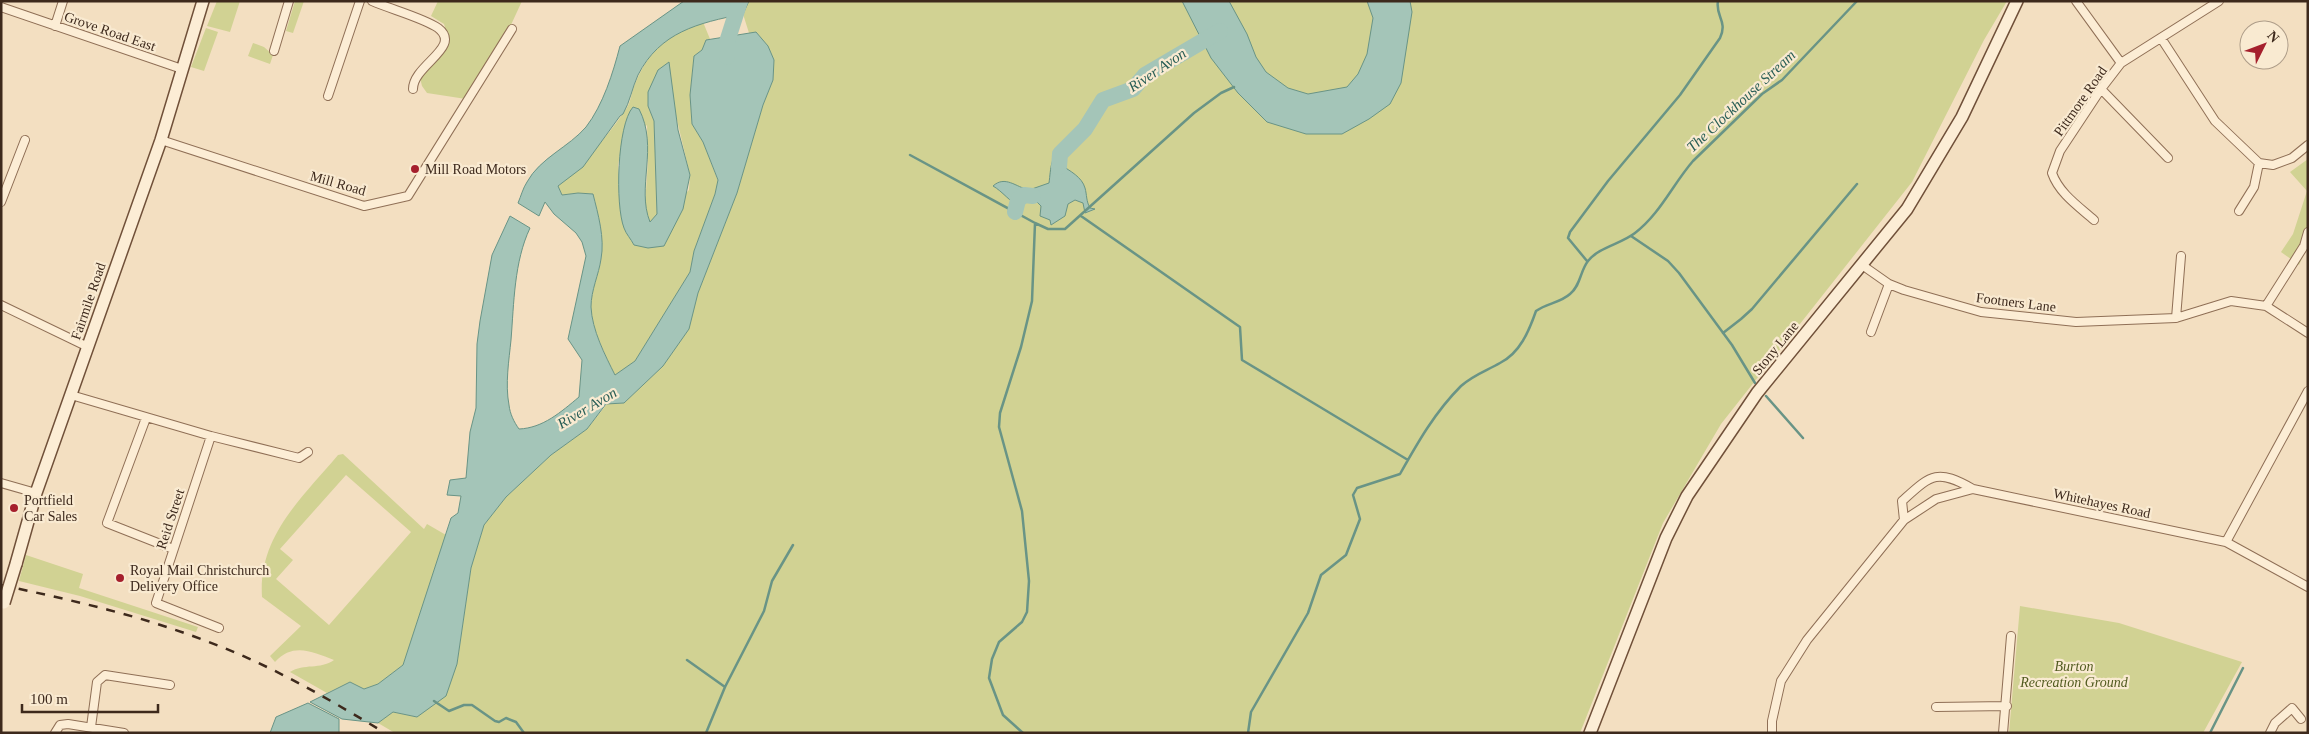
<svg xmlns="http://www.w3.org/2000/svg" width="2309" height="734" font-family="Georgia,serif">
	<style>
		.green { fill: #d1d293; fill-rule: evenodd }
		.water { fill: #a4c5b8; stroke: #699486 }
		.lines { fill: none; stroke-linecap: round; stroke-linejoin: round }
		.stream { stroke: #699486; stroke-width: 2.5 }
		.river { stroke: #a4c5b8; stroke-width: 16 }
		.minor-casing { stroke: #8f6f56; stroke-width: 10 }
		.secondary-casing { stroke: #705039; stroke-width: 14 }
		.minor { stroke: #fcedd5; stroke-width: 8 }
		.secondary { stroke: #fcedd5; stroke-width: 11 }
		.rail { stroke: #3d291c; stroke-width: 2.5; stroke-dasharray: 9 9; stroke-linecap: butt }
		.secondary-bridge-casing { stroke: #705039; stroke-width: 14; stroke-linecap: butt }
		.secondary-bridge { stroke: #fcedd5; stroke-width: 11 }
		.poi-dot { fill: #a51f2c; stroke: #f9ead1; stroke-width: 2 }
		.labels { text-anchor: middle; stroke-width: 4.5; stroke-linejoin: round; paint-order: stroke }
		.street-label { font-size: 14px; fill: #3d291c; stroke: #f9ead1 }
		.poi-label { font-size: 14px; fill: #3d291c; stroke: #f9ead1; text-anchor: start }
		.park-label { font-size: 14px; font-style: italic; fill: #525b20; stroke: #f9ead1 }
		.water-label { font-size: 15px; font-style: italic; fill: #295e56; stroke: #f9ead1 }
	</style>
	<rect width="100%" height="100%" fill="#f3dfc1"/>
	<path class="green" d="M217 1H240L230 32 207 26Z
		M295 1H304L293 33 286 31Z
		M438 1H522L510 27 466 99 427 93 422 86 420 78 446 49 449 40 444 24 431 16Z
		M749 1H2007L1984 40 1912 182 1721 424 1663 523 1580 733H395L378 723 393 712 417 717 457 664 471 568 484 525 506 497 551 455 587 429 607 404 624 403 663 366 689 329 698 293 737 193 763 105 773 80 774 60 768 46 756 32 749 33 743 14Z
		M703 22 710 39 706 40 702 50 694 56 690 95 692 124 703 142 718 181 715 194 694 251 690 272 635 361 614 376C606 353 592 332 591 307 591 290 599 274 601 259 605 238 598 214 593 194L578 193 562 195 558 186C583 165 606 138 624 112 631 104 631 93 635 84 650 48 668 36 703 22ZM673 103 690 175 689 190 634 245 624 227 618 165 622 146 647 125 648 162 645 205 650 223 657 214 654 121 648 106Z
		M206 28 218 32 204 71 191 67Z
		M253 43 264 47 273 55 270 64 248 56Z
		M2308 159V246L2299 265 2281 252 2293 234 2307 191 2290 172Z
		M343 454 424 529 427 524 446 535 403 665 378 684 364 689 350 682 327 693 290 672C304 663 320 670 334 660 313 652 293 642 275 662L270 656 301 626 262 597C258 536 302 498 338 455ZM346 475 411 532 329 625 276 579 293 560 280 549Z
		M26 555 83 574 79 588 198 627 196 632 80 596 19 581Z
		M2020 606 2119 623 2242 662 2203 733H2009Z"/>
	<path class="water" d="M684 1H749L743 14C698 23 660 32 638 75 632 88 630 102 623 114L620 116 583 167 558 186 562 195 578 193 593 194C598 214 605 238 601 259 599 274 591 290 591 307 592 330 605 355 615 375L635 361 690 272 694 251 715 194 718 180 703 142 692 124 690 95 694 56 702 50 706 40 756 32 768 46 774 60 773 80 763 105 737 193 698 293 689 329 663 366 624 403 606 404 587 429 551 455 506 497 484 525 471 568 457 664 446 696 417 717 393 712 378 723 342 719 310 702 350 682 364 689 378 684 403 665 451 518 458 513 461 496 447 495 450 480 466 478 470 432 476 408 477 344 480 321 492 255 510 216 530 228C514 262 514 303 511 340 509 360 505 384 509 405 510 414 514 422 519 429 543 428 561 412 579 397L582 360 568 339 586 256 582 242 576 233 554 214 545 202 539 216 518 203C521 196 523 188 527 182 540 158 569 147 586 127 603 105 613 73 620 46Z
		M1182 1H1229L1247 34 1256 57 1266 72 1288 88 1308 94 1347 87 1358 74 1367 54 1373 18 1367 1H1410L1412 12 1401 83 1390 104 1369 119 1342 134H1306L1267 122 1238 93 1211 58Z
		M669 62 678 130 690 175 683 209 664 246 648 248 634 245C631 239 626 234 624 228 615 205 617 125 633 107L639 109C659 148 636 187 650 222L657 214 654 121 648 106V92L658 70Z
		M1064 146 1066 151 1061 165C1070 171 1082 177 1085 188 1087 195 1086 201 1090 208L1095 209 1085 213 1083 203 1075 200 1068 204 1065 216 1051 225 1050 220 1040 216 1041 206 1036 201 1028 199 1018 205C1011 203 1002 191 993 186 1005 175 1016 187 1029 190L1049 183C1051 168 1050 156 1064 146Z
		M308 703 339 719V733H270L276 717Z"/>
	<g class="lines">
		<path class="stream" d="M910 155 1035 223 1048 229H1065L1194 113 1221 93 1234 87
			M1081 216 1240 327 1242 360 1408 460
			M1631 236 1668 261 1679 273 1732 345 1755 383
			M1587 261 1568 238 1570 232 1608 181 1680 95 1720 38C1728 21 1715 16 1718 1
			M1723 333 1741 319 1752 309 1857 184
			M1766 396 1803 438
			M687 660 725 687
			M434 701 449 711 464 705H472L495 721 499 722 506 718 516 722 524 733
			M706 733 725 687 764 611 772 581 793 545
			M1023 733 1003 715 989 678 992 659 999 642 1022 622 1027 612 1029 581 1022 511 999 427 1000 413 1021 347 1032 301 1035 223
			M1248 733 1251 712 1308 613 1321 575 1346 555 1360 519 1353 495 1357 488 1400 474C1418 442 1435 412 1461 386 1473 375 1486 371 1500 363 1520 353 1529 331 1536 311 1547 303 1560 303 1570 294 1581 285 1580 271 1588 261 1599 247 1621 244 1635 233 1660 214 1673 184 1693 161L1762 94 1782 80 1857 1
			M2210 733 2243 668"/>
		<path class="river" d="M727 57V42L740 1
			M1059 167 1060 154 1085 129 1103 100 1133 89 1145 75 1220 31
			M1015 212 1018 200 1024 195 1033 196"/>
		<defs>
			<path id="minor" d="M372 1C390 9 424 18 438 28 463 47 413 65 413 89
				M2076 1 2121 63
				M1 7 182 69
				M55 26 63 1
				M2161 38 2215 121 2259 163 2273 165 2292 158 2308 145
				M274 51 289 1
				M2101 89 2168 158
				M328 96 360 1
				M161 140 364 206 408 196 512 29
				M1 202 25 140
				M2239 211 2254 187 2259 163
				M2094 220C2078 206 2059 193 2052 173L2060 151 2101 89 2121 63 2219 1
				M1862 265 1889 284 1904 290 1981 312 2076 322 2176 318 2231 301 2266 306 2308 333
				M1 305 88 347
				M2266 306 2304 246 2308 232
				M2176 318 2181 256
				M1871 332 1889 284
				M2308 391 2226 542 2308 587
				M71 395 211 436 299 458 308 452
				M146 418 107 523 173 549
				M211 436 156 603 219 628
				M1 483 36 493
				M1904 520 1902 501C1931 475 1936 468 1973 489
				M1936 707 2007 706
				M91 727 97 682 105 675 170 685
				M55 733 60 725 68 724 124 733
				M1772 733V721L1781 681 1807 640 1904 520 1936 499 1973 489 2226 542
				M2003 733 2011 636
				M2270 733 2275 723 2292 708 2301 719"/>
			<path id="secondary" d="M16 564 36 493 161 140 203 1
				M1590 733 1666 538 1687 496 1757 393 1907 209 1962 117 2017 1"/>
		</defs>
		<use href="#minor" class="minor-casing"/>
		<use href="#secondary" class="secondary-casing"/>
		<use href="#minor" class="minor"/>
		<use href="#secondary" class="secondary"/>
		<path class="rail" d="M1 585C71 600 139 615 206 641 269 664 327 698 385 733"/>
		<defs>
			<path id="secondary-bridge" d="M4 603 16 564"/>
		</defs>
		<use href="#secondary-bridge" class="secondary-bridge-casing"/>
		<use href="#secondary-bridge" class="secondary-bridge"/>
	</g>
	<g class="poi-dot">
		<circle cx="415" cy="169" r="5"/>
		<circle cx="14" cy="508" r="5"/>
		<circle cx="120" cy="578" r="5"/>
	</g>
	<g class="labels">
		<g class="street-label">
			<text transform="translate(110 31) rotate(19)" y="5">Grove Road East</text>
			<text transform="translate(2080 101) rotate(-55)" y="5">Pittmore Road</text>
			<text transform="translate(338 183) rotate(16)" y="5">Mill Road</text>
			<text transform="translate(88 301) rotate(-71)" y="5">Fairmile Road</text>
			<text transform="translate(2016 302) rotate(7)" y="5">Footners Lane</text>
			<text transform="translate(1775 348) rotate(-51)" y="5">Stony Lane</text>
			<text transform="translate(2102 503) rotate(12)" y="5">Whitehayes Road</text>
			<text transform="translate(170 519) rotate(-72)" y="5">Reid Street</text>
		</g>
		<g class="poi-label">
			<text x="425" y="174">Mill Road Motors</text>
			<text x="24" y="505">Portfield<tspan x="24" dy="16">Car Sales</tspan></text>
			<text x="130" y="575">Royal Mail Christchurch<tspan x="130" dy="16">Delivery Office</tspan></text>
		</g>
		<g class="park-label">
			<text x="2074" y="671">Burton<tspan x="2074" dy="16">Recreation Ground</tspan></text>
		</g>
		<g class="water-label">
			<text transform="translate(1157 70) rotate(-34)" y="5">River Avon</text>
			<text transform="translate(1741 101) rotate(-43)" y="5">The Clockhouse Stream</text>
			<text transform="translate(587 408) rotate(-31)" y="5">River Avon</text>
		</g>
	</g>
	<rect width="2309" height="734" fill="none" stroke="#3d291c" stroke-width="5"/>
	<g transform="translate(2264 45) rotate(48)"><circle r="24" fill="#f9ead1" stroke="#ae9d89"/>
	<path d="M0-4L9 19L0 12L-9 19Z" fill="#a51f2c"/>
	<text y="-8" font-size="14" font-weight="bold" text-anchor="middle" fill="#3d291c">N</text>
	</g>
	<path d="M22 704v8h136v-8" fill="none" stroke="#3d291c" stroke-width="2.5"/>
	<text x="30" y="704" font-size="15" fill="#3d291c" stroke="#f9ead1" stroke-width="4" paint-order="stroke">100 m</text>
</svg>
